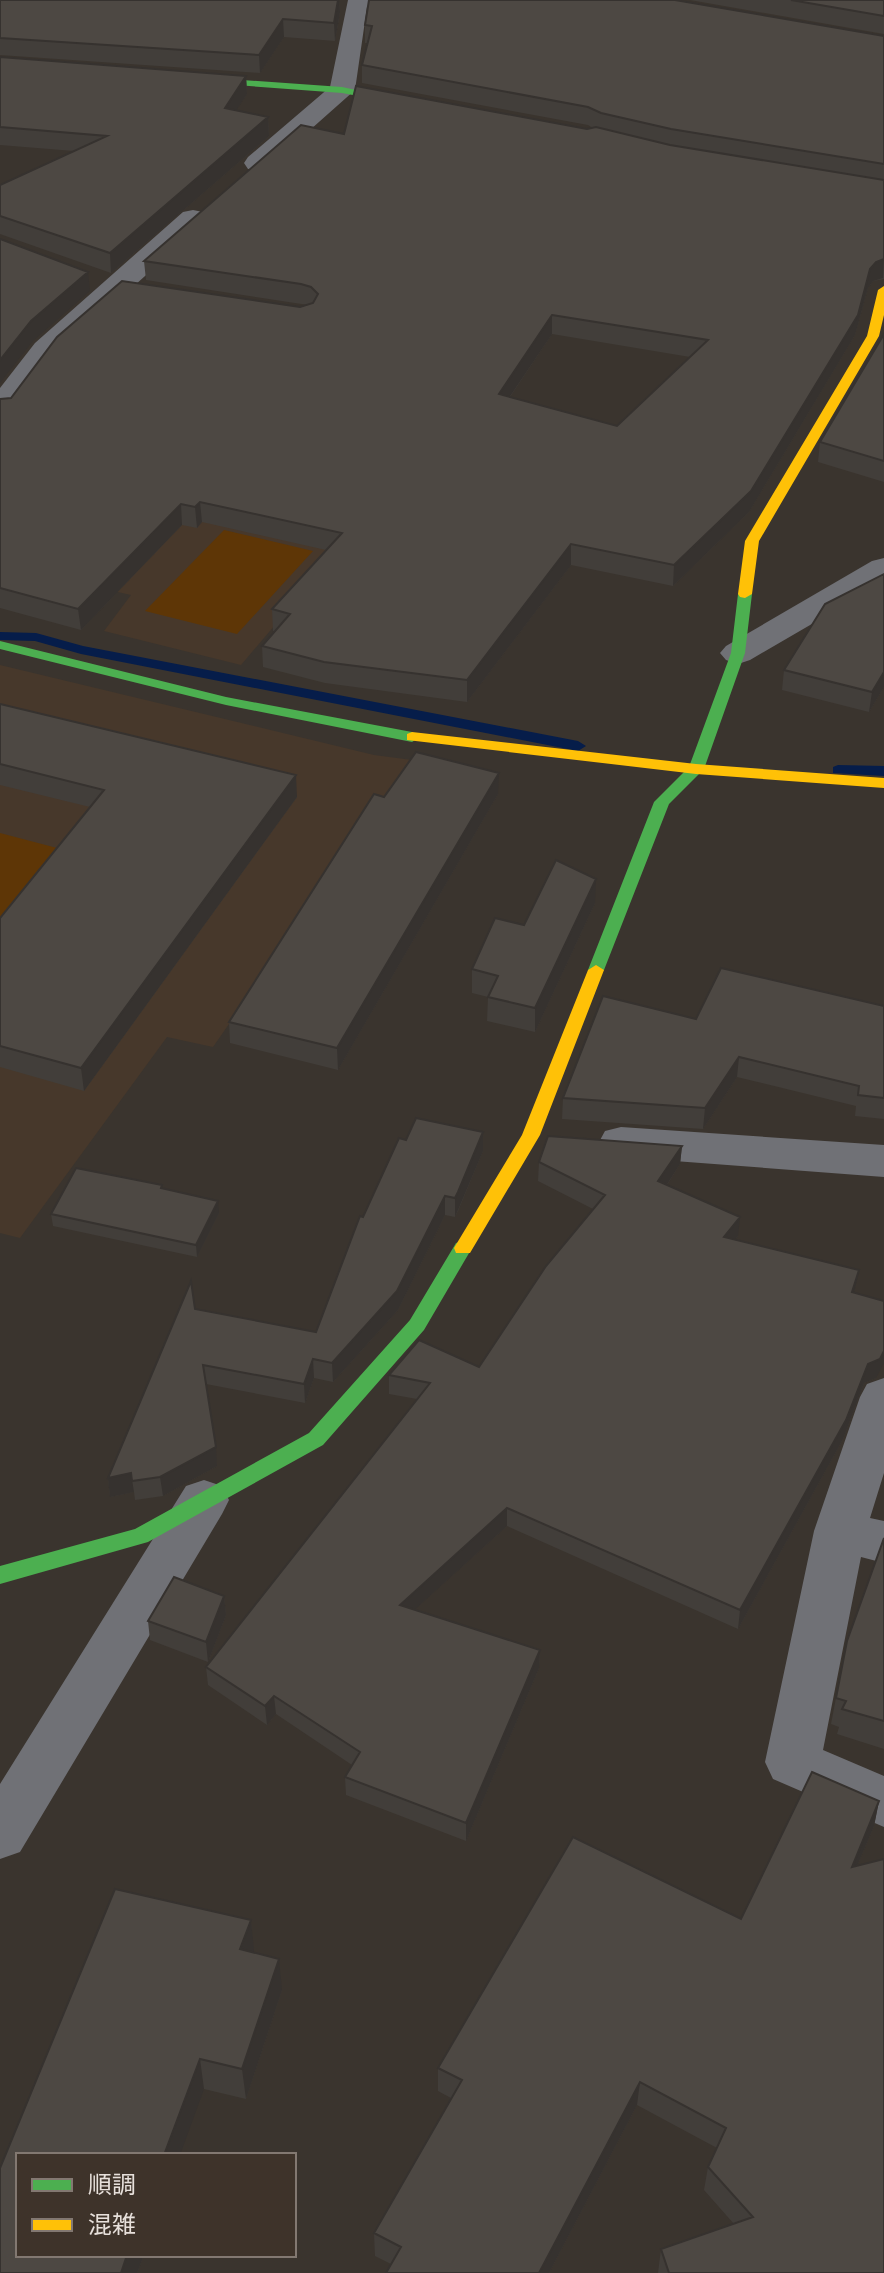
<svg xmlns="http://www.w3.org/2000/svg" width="884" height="2273" font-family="Raleway,'Noto Sans JP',sans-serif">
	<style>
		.built { fill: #47382b }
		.green { fill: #5e3606 }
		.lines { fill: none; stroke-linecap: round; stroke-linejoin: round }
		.stream { fill: #061d4a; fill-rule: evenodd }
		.street { fill: #707176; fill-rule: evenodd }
		.fast { fill: #4caf50; fill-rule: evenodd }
		.slow { fill: #ffc107; fill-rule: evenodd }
		.wall { fill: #423e3a; fill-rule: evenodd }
		.shaded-wall { fill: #36322f }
		.building { fill: #4d4843; stroke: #36322f; stroke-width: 2; fill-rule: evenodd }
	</style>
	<rect width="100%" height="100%" fill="#3a342e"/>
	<path class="built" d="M161 434 348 539 241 665 104 631 131 595 38 574Z
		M0 665 374 755 412 760 213 1047 167 1037 20 1238 0 1233Z"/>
	<path class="green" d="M224 530 313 551 237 634 145 611Z
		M0 833 57 848 0 918Z"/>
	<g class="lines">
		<path class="stream" d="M0 632 36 633 83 646 578 741 586 746 578 751 81 654 35 641 0 640Z
			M838 765 884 766V776L833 773V767Z"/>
		<path class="street" d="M348 0H374L367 7 355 90 266 169H248L244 163 248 157 330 87Z
			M193 210 203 212 207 218 203 224 57 355 11 416 0 418V388L35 343 183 212Z
			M884 558V582L750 660 738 664 726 660 720 653 726 646 872 561Z
			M621 1127 884 1145V1177L621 1157 605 1153 599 1142 605 1131Z
			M884 1378V1473L870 1518 884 1521V1563L861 1557 823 1750 884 1776V1827L773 1779 765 1762 814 1531 860 1397 867 1384Z
			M204 1480 222 1486 229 1500 222 1514 20 1852 0 1859V1784L186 1486Z"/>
		<path class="fast" d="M186 76 342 87 417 103 412 106 342 93 182 81V77Z
			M745 590 752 594 745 653 704 769 669 804 604 970 596 975 590 974 588 970 654 802 689 767 731 653 738 594Z
			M0 641 226 697 412 732 420 737 412 742 226 705 0 649Z
			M463 1241 470 1243 472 1248 424 1330 323 1445 148 1542 0 1584V1566L135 1529 309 1433 410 1320 456 1243Z"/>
		<path class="slow" d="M884 286V315L879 336 759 541 752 594 745 598 740 597 738 594 745 541 867 336 878 290Z
			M412 732 696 764 884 778V788L696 774 407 740V734Z
			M596 965 604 970 540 1135 470 1253H456L454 1248 522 1135 588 970Z"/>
	</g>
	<path class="wall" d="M0 0H339L340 12 335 41 284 37 260 73 0 55Z
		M690 0H884V34Z
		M365 25 884 36V279L873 281 868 288 855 335 749 512 673 586 571 565 467 702 325 683 263 667 262 646 275 631H273L272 609 326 550 202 522 197 528 182 525 81 630 0 608V399L11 398 308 305 146 280 144 261 344 134 593 128 588 125 362 83V65L368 43H365ZM552 334 690 357 617 426 510 397Z
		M0 57 246 76 247 94 236 110 268 117 269 136 111 273 0 234V185L74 151 0 145Z
		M884 334V482L818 462 820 442Z
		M884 574V687L869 712 782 690 784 670Z
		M0 704 297 797 84 1091 0 1067V918L90 807 0 785Z
		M498 794 338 1070 230 1043 229 1022 384 797Z
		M595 903 535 1032 487 1021 488 997 472 993V969L524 925Z
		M884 1006V1119L855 1116 856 1106 737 1077 703 1129 562 1119 563 1098 696 1019Z
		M406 1140 483 1151 458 1211 455 1217 445 1215 398 1310 333 1382 314 1378 305 1403 206 1384 217 1466 163 1496 135 1500 134 1492 110 1497 108 1478 195 1309 316 1332 363 1217Z
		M682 1146 680 1164 667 1185 738 1236 735 1240 859 1270 854 1292 876 1378 864 1383 843 1439 738 1629 507 1526 415 1609 540 1650 539 1668 466 1841 346 1795 345 1777 352 1765 276 1714 267 1725 208 1685 206 1667 417 1399 389 1394V1375L479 1367 593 1209 538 1181 539 1162Z
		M163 1189 219 1213 197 1257 53 1226 51 1214Z
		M884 1538V1749L837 1734 839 1727 831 1724 836 1698Z
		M224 1596 226 1615 208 1662 150 1640 148 1621Z
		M879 1801 874 1826 857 1866 884 2273H658L661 2249 734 2224 704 2190 708 2167 717 2148 637 2105 549 2273H386L391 2264 375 2256 374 2233 451 2098 438 2091V2068L741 1919Z
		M251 1920 253 1953 282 1990 246 2099 204 2089 18 2255H144L137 2273H0Z"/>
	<path class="shaded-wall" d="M338 0H339L340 12 335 41 334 23Z
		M283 19 284 37 260 73 259 55Z
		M246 76 247 94 226 126 225 108Z
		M268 117 269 136 111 273 110 253Z
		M884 259 883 278 873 281 868 288 855 335 749 512 673 586 674 565 870 269 876 262Z
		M88 272 90 291 33 341 0 383V360L31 321Z
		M552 315V334L498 414 499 394Z
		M200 502 202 522 197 528 195 507Z
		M181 504 182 525 81 630 78 609Z
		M571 544V565L467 702V680Z
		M884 672V687L869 712 872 692Z
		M499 773 498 794 338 1070 337 1048Z
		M296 775 297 797 84 1091 81 1068Z
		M596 879 595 903 535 1032V1008Z
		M739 1057 737 1077 703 1129 705 1108Z
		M483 1132V1151L455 1217V1198Z
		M682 1146 680 1164 657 1200 658 1181Z
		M445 1196V1215L398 1310 333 1382 332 1363Z
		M218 1201 219 1213 197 1257 196 1245Z
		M740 1217 738 1236 722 1256 724 1237Z
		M859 1270 855 1289 849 1310 852 1292Z
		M884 1351V1363L876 1378 864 1383 843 1439 738 1629 740 1610 868 1364Z
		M313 1359 314 1378 305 1403 304 1384Z
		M216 1447 217 1466 163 1496 160 1477Z
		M131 1473 134 1492 110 1497 108 1478Z
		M507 1508V1526L400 1623V1605Z
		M224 1596 226 1615 208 1662 206 1642Z
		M540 1650 539 1668 466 1841V1823Z
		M274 1696 276 1714 267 1725 265 1706Z
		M879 1801 874 1826 846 1892 852 1867Z
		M251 1920 254 1951 243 1980 240 1949Z
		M279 1959 282 1990 246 2099 242 2069Z
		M200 2059 204 2089 180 2155H164Z
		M640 2082 637 2105 549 2273H539Z
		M127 2255H144L137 2273H121Z"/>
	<path class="building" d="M0 0H338L334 23 283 19 259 55 0 38Z
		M369 0H675L884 36V164L671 129 601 113 588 107 362 65 372 26 365 25Z
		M791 0H884V16Z
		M0 57 246 76 225 108 268 117 110 253 0 216V185L107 136 0 127Z
		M356 86 587 129 596 127 670 145 884 180V259L876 262 870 269 858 315 751 491 674 565 571 544 467 680 324 662 262 646 290 614 272 609 342 533 200 502 195 507 181 504 78 609 0 588V399L11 398 57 337 122 281 300 307 313 303 318 294 311 287 301 284 144 261 301 125 344 134ZM552 315 708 340 617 426 499 394Z
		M0 239 88 272 31 321 0 360Z
		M884 334V461L820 442Z
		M884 574V672L872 692 784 670 825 604Z
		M0 704 296 775 81 1068 0 1046V918L104 790 0 764Z
		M416 752 499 773 337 1048 229 1022 374 794 384 797Z
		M556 860 596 879 535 1008 488 997 498 976 472 969 495 918 524 925Z
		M721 968 884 1006V1098L858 1095 859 1086 739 1057 705 1108 563 1098 603 996 696 1019Z
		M416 1118 483 1132 458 1192 455 1198 445 1196 397 1291 332 1363 313 1359 304 1384 203 1365 216 1447 160 1477 132 1481 131 1473 108 1478 191 1281 195 1309 316 1332 360 1216 363 1217 399 1138 406 1140Z
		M548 1136 682 1146 658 1181 740 1217 724 1237 859 1270 852 1292 884 1301V1351L880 1359 868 1364 846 1420 740 1610 507 1508 400 1605 540 1650 466 1823 345 1777 360 1752 274 1696 265 1706 206 1667 430 1383 389 1375 419 1340 479 1367 546 1266 605 1195 539 1162Z
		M76 1168 162 1185 161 1188 218 1201 196 1245 51 1214Z
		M884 1538V1721L842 1709 846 1701 836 1698 847 1641Z
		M174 1577 224 1596 206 1642 148 1621Z
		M812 1772 879 1801 852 1867 884 1859V2273H669L661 2249 753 2217 708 2167 726 2128 640 2082 539 2273H386L401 2247 374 2233 462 2080 438 2068 573 1837 741 1919Z
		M115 1889 251 1920 240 1949 279 1959 242 2069 200 2059 164 2155H18V2255H127L121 2273H0V2168Z"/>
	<rect x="16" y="2153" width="280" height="104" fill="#3e332a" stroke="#827871" stroke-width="2"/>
	<rect x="32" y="2179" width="40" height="12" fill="#4caf50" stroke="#827871" stroke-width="2"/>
	<text x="88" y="2193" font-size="24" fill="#e7e0db">順調</text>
	<rect x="32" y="2219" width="40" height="12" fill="#ffc107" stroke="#827871" stroke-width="2"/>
	<text x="88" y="2233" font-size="24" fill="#e7e0db">混雑</text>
</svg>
